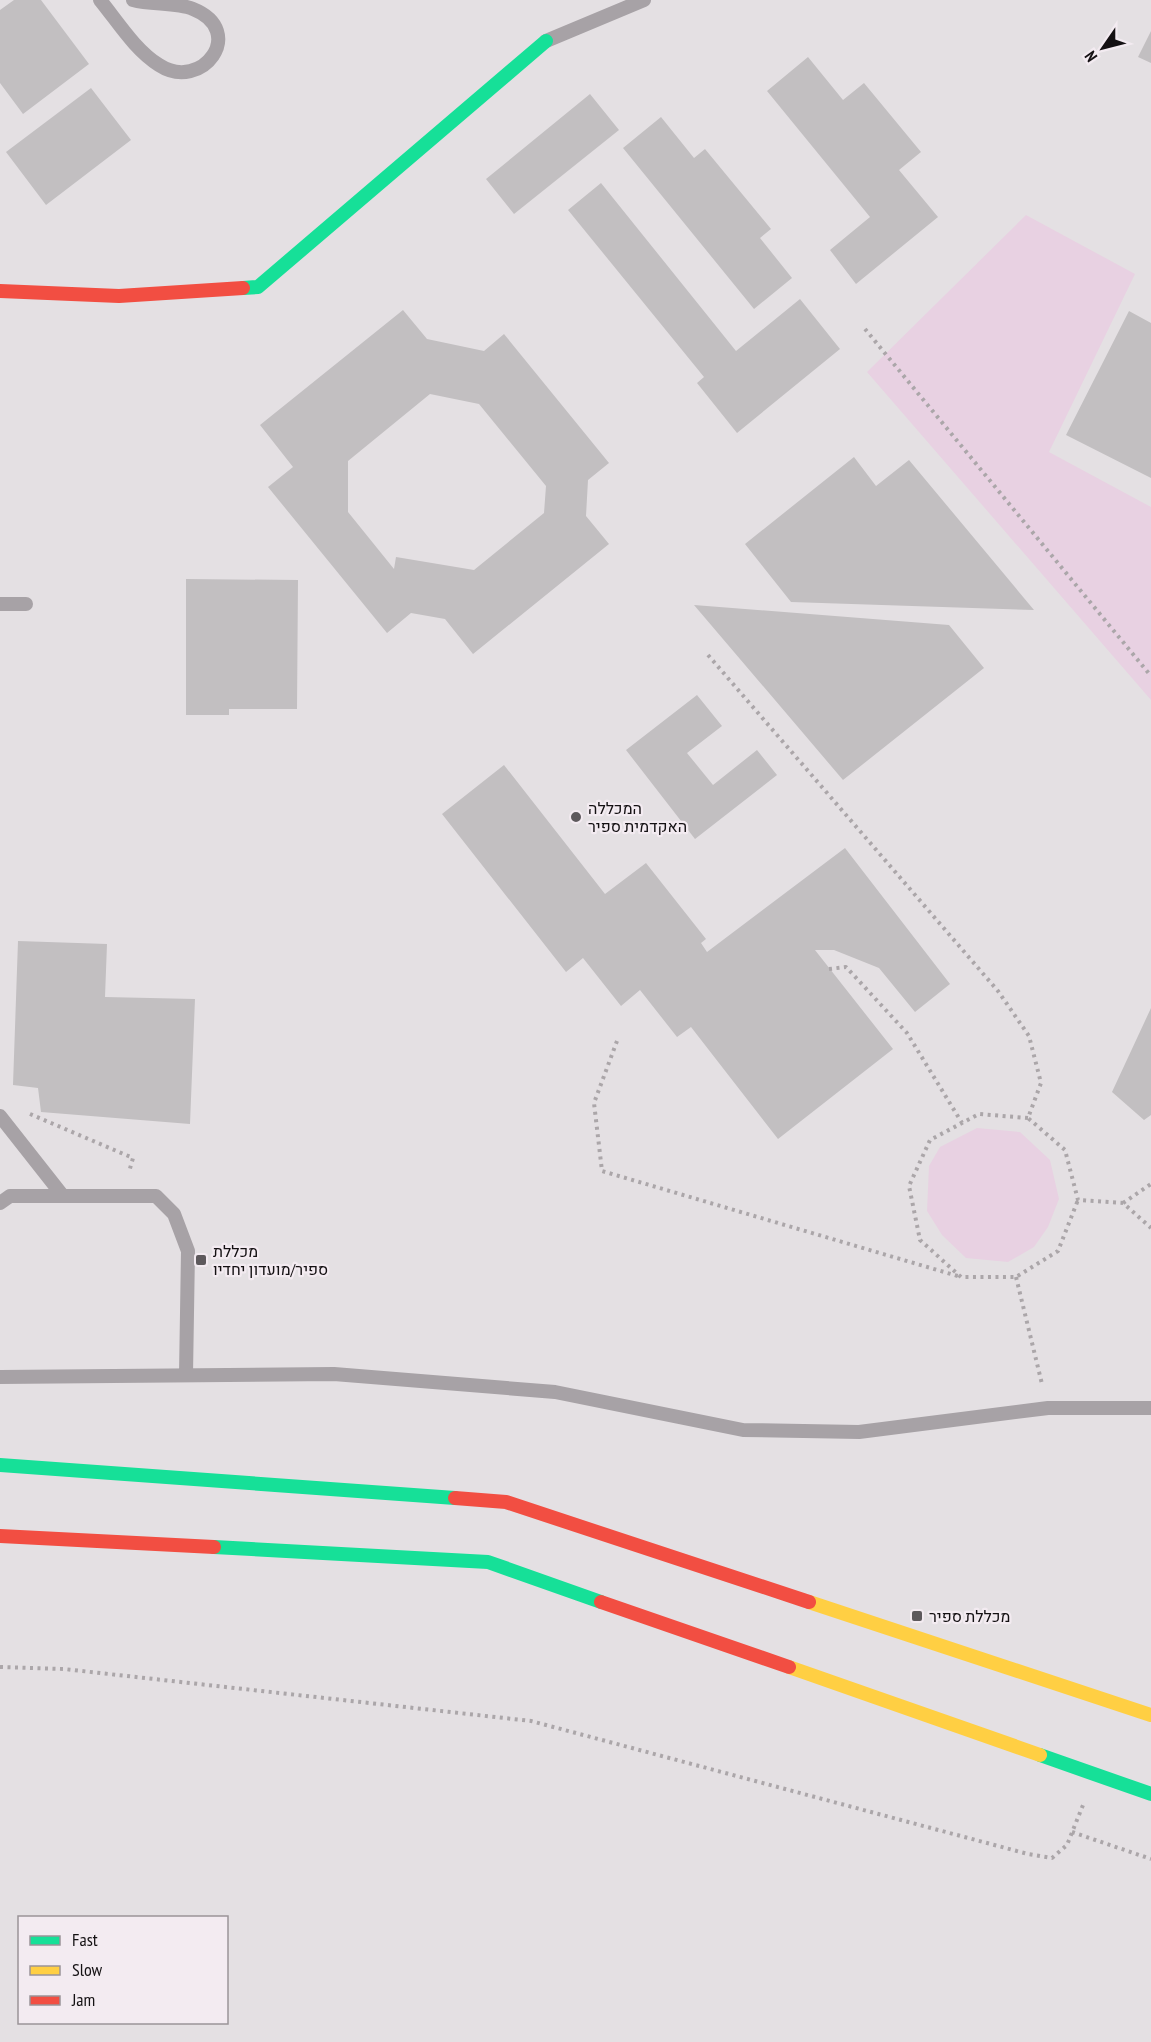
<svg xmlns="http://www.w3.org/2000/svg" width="1151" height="2042" font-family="'PT Sans Narrow',Heebo,sans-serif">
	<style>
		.green { fill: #e8d1e2 }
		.building { fill: #c2bfc1; fill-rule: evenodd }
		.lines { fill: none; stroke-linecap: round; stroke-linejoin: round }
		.path { stroke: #aba6a9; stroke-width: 4; stroke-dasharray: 3 4.5; stroke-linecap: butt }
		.lane { stroke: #a7a2a6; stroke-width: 14 }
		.fast { stroke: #16e098; stroke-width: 14 }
		.slow { stroke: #ffcf43; stroke-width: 14 }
		.jam { stroke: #f24e42; stroke-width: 14 }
		.poi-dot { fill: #5d595c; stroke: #f3ebf1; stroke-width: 2 }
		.labels { text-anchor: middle; stroke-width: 4.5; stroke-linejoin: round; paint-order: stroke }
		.poi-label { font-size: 16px; fill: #141113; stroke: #f3ebf1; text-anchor: start }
	</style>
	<rect width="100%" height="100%" fill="#e4e0e3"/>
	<path class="green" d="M1026 215 1135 274 1049 452 1151 507V700L867 372Z
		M977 1128 1020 1132 1050 1160 1059 1199 1048 1227 1034 1247 1008 1262 966 1258 942 1235 927 1211 929 1166 940 1147Z"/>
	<path class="building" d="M14 0H41L89 64 23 114 0 83V10Z
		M1151 31V63L1138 57Z
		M808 57 843 100 864 83 921 152 899 170 938 217 856 284 830 250 870 217 767 91Z
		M91 88 131 140 46 205 6 152Z
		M590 94 619 130 514 214 486 179Z
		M661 117 694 158 705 149 771 229 760 238 792 278 754 309 623 148Z
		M601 183 736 351 800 299 840 349 737 433 697 383 704 377 568 210Z
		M403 310 427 339 484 351 504 334 609 463 588 480 586 516 609 544 473 654 445 619 411 613 387 633 268 487 293 467 260 425ZM430 394 479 404 546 486 544 513 474 570 396 557 394 569 348 512V461Z
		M1129 311 1151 323V478L1066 435Z
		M854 457 876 486 909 460 1034 610 791 602 745 544Z
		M186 579 298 580 297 709H229V715H186Z
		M694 605 949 625 984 668 843 780Z
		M697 695 722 726 687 753 713 785 757 750 777 775 695 839 626 750Z
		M504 765 605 894 646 863 706 939 701 943 707 952 845 848 950 984 915 1012 879 968 834 950H815L893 1049 778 1139 691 1027 677 1037 640 990 621 1006 583 958 566 972 442 814Z
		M18 941 107 944 105 997 195 999 190 1124 41 1112 38 1088 13 1085Z
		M1151 1008V1115L1144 1120 1112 1092Z"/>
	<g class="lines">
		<path class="path" d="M865 329 1151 676
			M708 655 998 991 1029 1036 1041 1083 1028 1118 1065 1150 1078 1200 1123 1203 1151 1228
			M829 969 846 967 907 1033 962 1123
			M617 1041 594 1103 602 1171 961 1277
			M30 1114 133 1158 129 1172
			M1028 1118 979 1114 930 1140 909 1186 920 1240 961 1277H1016L1058 1251 1078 1200
			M1123 1203 1151 1184
			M1016 1277 1042 1384
			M0 1667 64 1669 531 1721 1028 1854 1052 1858 1067 1845 1083 1805
			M1072 1832 1151 1859"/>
		<path class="lane" d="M100 0C118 22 135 50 159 65 202 93 248 31 193 9 177 2 151 5 133 0
			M546 41 644 0
			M0 604H26
			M0 1116 63 1196
			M0 1203 10 1196H156L174 1214 188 1251 186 1375
			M0 1377 334 1374 555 1392 743 1430 859 1432 1048 1408H1151"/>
		<path class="fast" d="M243 288 258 287 546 41
			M0 1465 455 1498
			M214 1547 488 1562 601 1602
			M1040 1755 1151 1794"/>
		<path class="slow" d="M809 1602 1151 1715
			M789 1667 1040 1755"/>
		<path class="jam" d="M0 291 119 296 243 288
			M455 1498 506 1502 809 1602
			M0 1536 214 1547
			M601 1602 789 1667"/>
	</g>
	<g class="poi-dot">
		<circle cx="576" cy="817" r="6"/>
		<rect x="195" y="1254" width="12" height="12" rx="3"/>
		<rect x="911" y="1610" width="12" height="12" rx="3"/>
	</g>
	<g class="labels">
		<g class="poi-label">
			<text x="588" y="814">המכללה<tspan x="588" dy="18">האקדמית ספיר</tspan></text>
			<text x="213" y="1257">מכללת<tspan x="213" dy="18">ספיר/מועדון יחדיו</tspan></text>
			<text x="929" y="1622">מכללת ספיר</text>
		</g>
	</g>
	<rect x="18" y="1916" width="210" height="108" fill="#f3ebf1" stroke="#9a9498" stroke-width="1.5"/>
	<rect x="30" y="1936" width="30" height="9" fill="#16e098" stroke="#9a9498" stroke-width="1.5"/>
	<text x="72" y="1946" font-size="18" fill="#141113">Fast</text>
	<rect x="30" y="1966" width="30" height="9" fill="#ffcf43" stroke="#9a9498" stroke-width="1.5"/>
	<text x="72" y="1976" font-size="18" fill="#141113">Slow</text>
	<rect x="30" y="1996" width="30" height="9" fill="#f24e42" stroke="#9a9498" stroke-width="1.5"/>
	<text x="72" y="2006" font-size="18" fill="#141113">Jam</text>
	<g transform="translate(1103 48) rotate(235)" stroke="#f3ebf1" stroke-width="4.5" paint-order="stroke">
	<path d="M0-4.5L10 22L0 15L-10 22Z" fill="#141113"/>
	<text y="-9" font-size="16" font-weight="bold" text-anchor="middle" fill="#141113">N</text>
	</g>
</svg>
